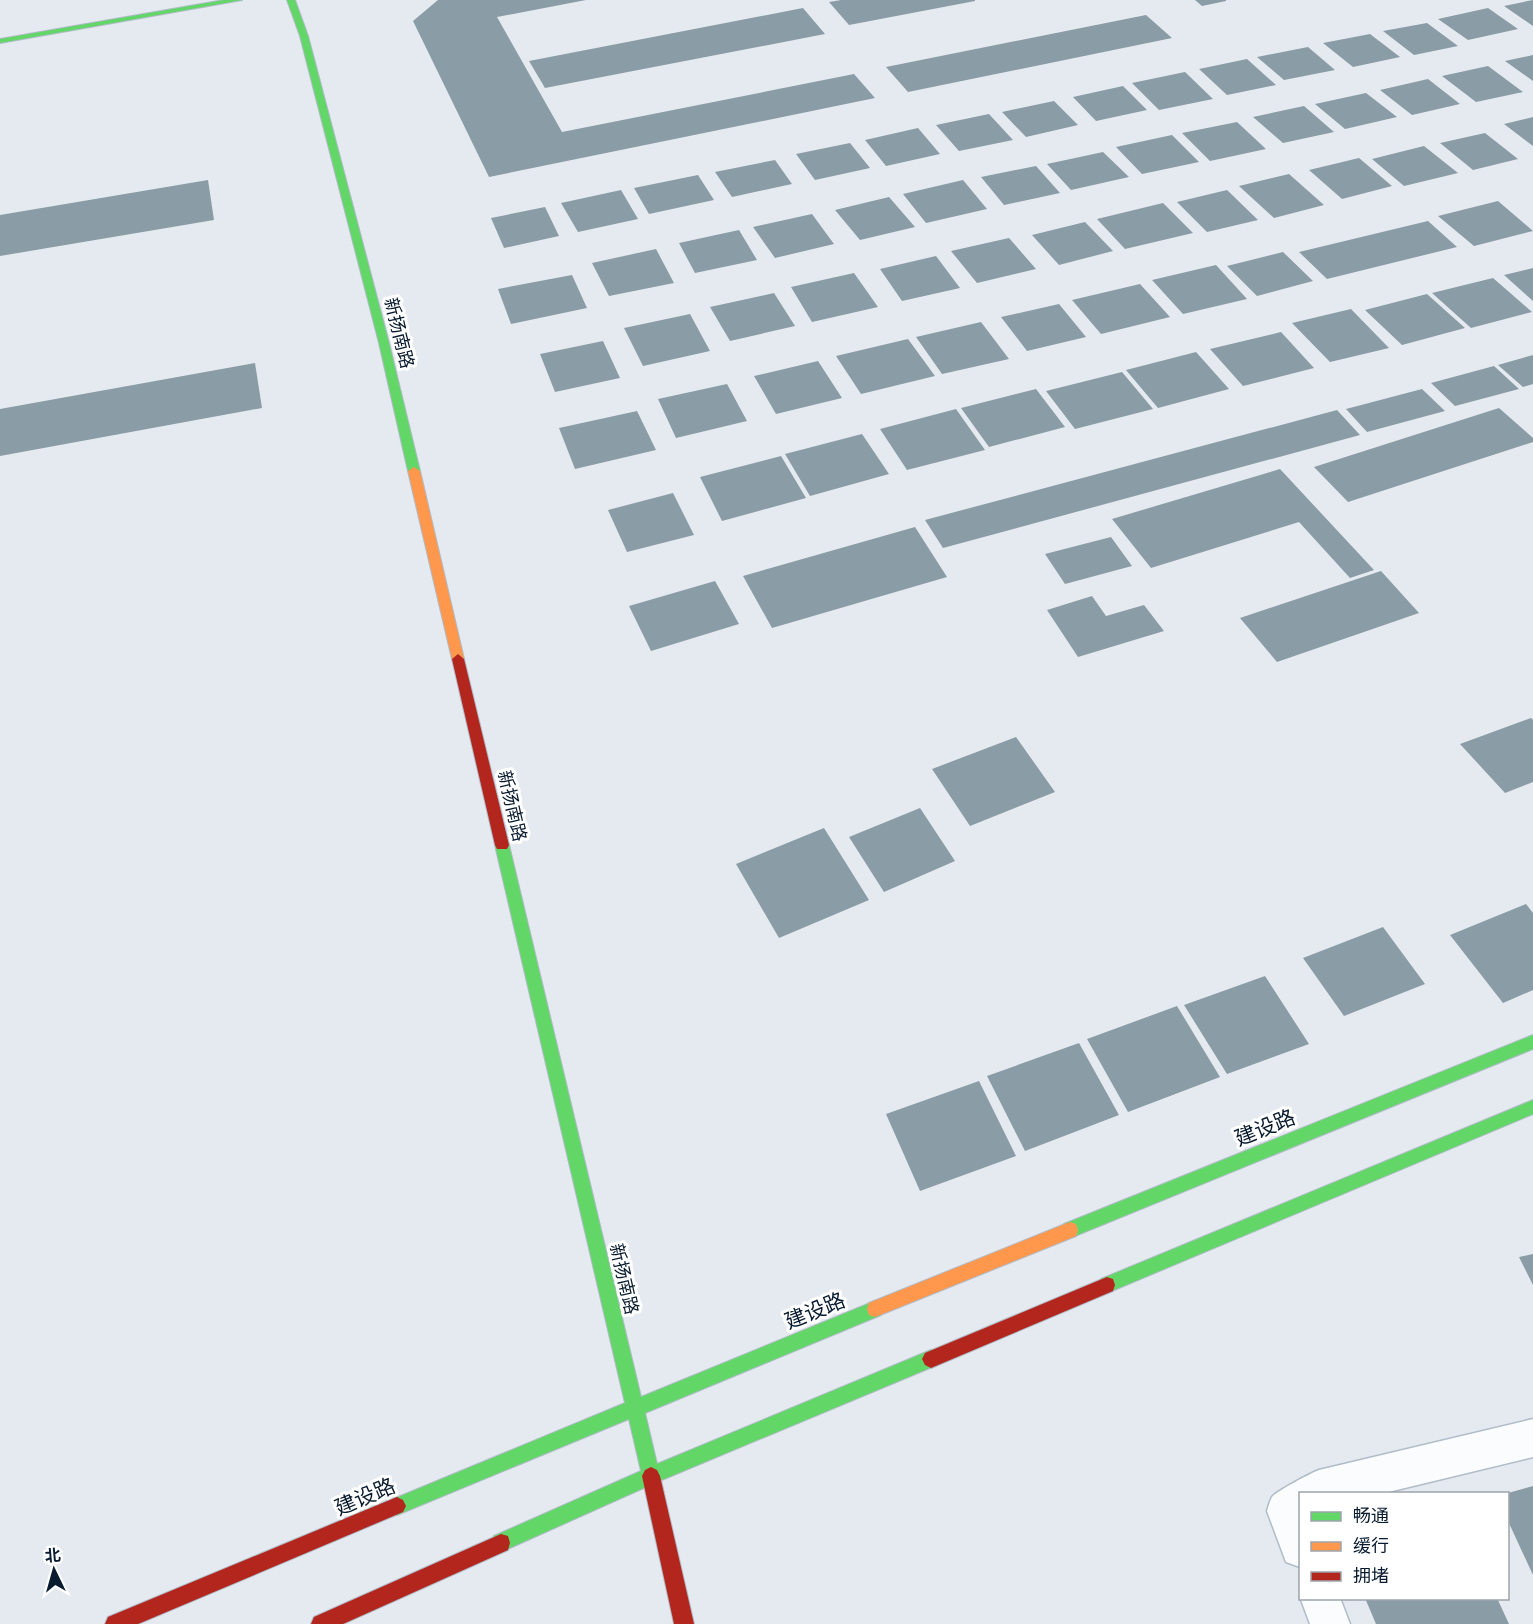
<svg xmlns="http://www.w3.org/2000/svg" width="1533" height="1624" font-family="Jost,'Noto Sans SC',sans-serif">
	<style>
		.building { fill: #8a9ca5 }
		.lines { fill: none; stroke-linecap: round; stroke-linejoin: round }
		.lane-casing { stroke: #b0bcc8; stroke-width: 3 }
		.fast-casing { stroke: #b0bcc8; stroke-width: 2 }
		.slow-casing { stroke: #b0bcc8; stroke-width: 2 }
		.jam-casing { stroke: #b0bcc8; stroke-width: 2 }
		.lane { fill: #fbfcfd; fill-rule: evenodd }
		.fast { fill: #63d668; fill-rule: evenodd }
		.slow { fill: #ff974d; fill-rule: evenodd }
		.jam { fill: #b3261e; fill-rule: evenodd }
		.labels { text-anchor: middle; stroke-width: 6; stroke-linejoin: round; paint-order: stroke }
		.street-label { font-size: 18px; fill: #081b2f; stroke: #fff }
		.near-street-label { font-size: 21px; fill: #081b2f; stroke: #fff }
	</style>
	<rect width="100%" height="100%" fill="#e5eaf0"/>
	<path class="building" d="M438 0H586L497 17 562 132 854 74 875 98 489 177 413 21Z
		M841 0H975V1L849 25 829 2Z
		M1195 0H1226V1L1202 6Z
		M1533 0V26L1504 6Z
		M803 8 825 34 545 88 529 61Z
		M1488 8 1518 29 1468 40 1438 19Z
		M1146 15 1172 38 908 92 886 67Z
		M1427 23 1458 46 1414 55 1383 31Z
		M1370 34 1400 57 1353 67 1323 43Z
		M1308 47 1335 70 1284 80 1257 57Z
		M1533 55V81L1505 61Z
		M1247 59 1276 85 1227 95 1199 69Z
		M1488 66 1523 92 1476 102 1442 76Z
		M1185 72 1213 99 1159 110 1132 83Z
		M1428 79 1460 104 1412 115 1380 90Z
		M1123 86 1147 110 1096 121 1073 97Z
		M1366 93 1397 117 1345 129 1315 104Z
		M1054 101 1078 125 1026 137 1002 112Z
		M1304 106 1334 132 1283 143 1253 117Z
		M989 114 1013 140 959 151 936 125Z
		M1533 117V146L1504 124Z
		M1237 122 1266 149 1210 161 1182 133Z
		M918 128 940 154 886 166 865 140Z
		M1485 133 1518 159 1473 170 1440 143Z
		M1172 135 1199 162 1142 174 1116 147Z
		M850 143 870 168 815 180 796 154Z
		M1424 146 1458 173 1404 186 1372 159Z
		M1103 152 1129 177 1071 190 1047 164Z
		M1359 158 1392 186 1342 199 1309 170Z
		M775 160 792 184 732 197 715 172Z
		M1036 166 1060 193 1004 205 981 177Z
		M1289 174 1324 205 1274 218 1239 186Z
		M698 175 714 200 649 214 634 188Z
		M208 180 214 220 0 256V215Z
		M963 180 987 209 926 223 903 194Z
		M621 190 638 219 578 232 561 203Z
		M1227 190 1258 220 1207 232 1177 202Z
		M889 197 915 227 860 240 835 210Z
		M1498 201 1533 231 1474 246 1438 216Z
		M1163 203 1193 233 1125 249 1097 219Z
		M545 207 559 236 504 248 491 218Z
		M812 214 834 244 775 258 753 227Z
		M1428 221 1457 247 1327 279 1299 252Z
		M1085 222 1113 251 1059 265 1032 235Z
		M739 230 757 260 695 273 679 243Z
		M1009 238 1036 269 977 283 951 251Z
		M656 249 674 283 609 296 592 263Z
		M1283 252 1313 281 1257 296 1227 266Z
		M936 256 960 288 902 301 880 269Z
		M1216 265 1247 299 1183 314 1152 280Z
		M1533 268V301L1504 275Z
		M854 273 878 307 812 322 791 287Z
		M572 275 587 308 511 324 498 289Z
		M1493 278 1532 312 1471 328 1432 293Z
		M1140 284 1170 317 1101 334 1072 300Z
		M774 293 795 326 730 341 710 307Z
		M1427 294 1465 328 1402 345 1365 310Z
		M1059 304 1086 337 1027 351 1001 317Z
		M1351 309 1389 348 1330 362 1292 323Z
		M690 314 710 351 643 366 624 328Z
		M981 322 1009 359 942 374 916 337Z
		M1281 332 1314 368 1243 386 1210 349Z
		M908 339 935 376 861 394 836 356Z
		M603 341 620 378 555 392 540 354Z
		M1196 352 1229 389 1158 408 1126 370Z
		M1533 355V384L1523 387 1498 365Z
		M818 361 842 398 776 414 754 376Z
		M255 363 262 408 0 456V409Z
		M1494 366 1519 389 1455 406 1431 383Z
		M1122 372 1153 409 1075 429 1046 391Z
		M727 384 747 421 676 438 658 399Z
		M1036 389 1065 427 989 447 961 408Z
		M1422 389 1445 411 1367 432 1346 409Z
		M1499 408 1533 438V442L1348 502 1314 467Z
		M956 409 985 450 907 470 880 429Z
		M1337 410 1360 435 943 548 925 520Z
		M637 411 656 450 575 469 559 428Z
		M862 434 889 474 810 496 785 454Z
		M781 456 806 498 722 521 700 477Z
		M1280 469 1374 570 1350 578 1299 522 1151 568 1112 519Z
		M673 493 694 535 627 552 608 510Z
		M915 527 947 577 772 628 743 576Z
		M1111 537 1132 566 1065 584 1045 554Z
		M1381 571 1419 613 1277 662 1240 618Z
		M715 581 739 624 651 651 629 606Z
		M1092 596 1106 616 1144 605 1164 631 1078 657 1047 610Z
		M1531 718 1533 720V782L1505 793 1460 744Z
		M1016 737 1055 792 970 826 932 769Z
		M920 808 955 861 884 892 849 837Z
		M824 828 869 900 779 938 736 864Z
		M1526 904 1533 913V990L1503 1003 1450 935Z
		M1383 927 1425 984 1344 1016 1303 958Z
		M1265 976 1309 1044 1227 1074 1184 1005Z
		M1177 1006 1220 1077 1128 1112 1087 1039Z
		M1079 1043 1119 1115 1025 1151 987 1076Z
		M979 1081 1016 1156 920 1191 886 1114Z
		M1533 1254V1285L1519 1257Z
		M1533 1486V1575L1508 1521V1493Z
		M1365 1598H1497L1509 1624H1376Z"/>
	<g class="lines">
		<defs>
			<path id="lane" d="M1533 1419V1457L1380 1494H1300V1567L1286 1562 1267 1511C1268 1507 1270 1501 1272 1497 1277 1491 1311 1473 1319 1470Z
				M1300 1597 1340 1598 1350 1624H1310Z"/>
			<path id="fast" d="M224 0H242L0 43V39Z
				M287 0H295L308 36 389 343 420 471 414 475 408 471 379 343 300 36Z
				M502 839 507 841 509 845 641 1397 875 1301 881 1303 883 1309 881 1315 645 1413 657 1464 931 1350 937 1353 940 1359 937 1365 657 1482 501 1552 494 1550 492 1543 494 1536 641 1471 629 1419 397 1515 391 1512 388 1506 391 1500 625 1403 495 845 497 841Z
				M1533 1035V1049L1070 1238 1064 1236 1062 1230 1064 1224Z
				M1533 1100V1114L1107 1293 1101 1291 1099 1285 1101 1279Z"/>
			<path id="slow" d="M414 467 420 471 464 659 458 664 452 659 408 471Z
				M1070 1222 1076 1224 1078 1230 1076 1236 875 1317 869 1315 867 1309 869 1303Z"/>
			<path id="jam" d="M458 654 464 659 509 845 507 849H497L495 845 452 659Z
				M1107 1277 1113 1279 1115 1285 1113 1291 931 1368 925 1365 922 1359 925 1353Z
				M651 1467 657 1470 660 1476 694 1624H674L642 1476 645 1470Z
				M397 1497 403 1500 406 1506 403 1512 138 1624H105L108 1617Z
				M501 1534 508 1536 510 1543 508 1550 343 1624H311L314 1617Z"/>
		</defs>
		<use href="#lane" class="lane-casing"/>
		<use href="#fast" class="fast-casing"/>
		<use href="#slow" class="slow-casing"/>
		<use href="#jam" class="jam-casing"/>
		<use href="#lane" class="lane"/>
		<use href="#fast" class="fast"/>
		<use href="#slow" class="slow"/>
		<use href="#jam" class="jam"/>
	</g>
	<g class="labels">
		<g class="street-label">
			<text transform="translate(399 333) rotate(76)" y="6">新扬南路</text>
			<text transform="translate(512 806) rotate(77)" y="6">新扬南路</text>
			<text transform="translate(624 1279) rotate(77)" y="6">新扬南路</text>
		</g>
		<g class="near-street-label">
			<text transform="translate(1265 1128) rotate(-22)" y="7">建设路</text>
			<text transform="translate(815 1311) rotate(-22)" y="7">建设路</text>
			<text transform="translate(365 1497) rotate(-23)" y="7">建设路</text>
		</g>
	</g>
	<rect x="1299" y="1492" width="210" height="108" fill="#ffffff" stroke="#9ca4ac" stroke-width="1.5"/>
	<rect x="1311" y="1512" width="30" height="9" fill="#63d668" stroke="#9ca4ac" stroke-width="1.5"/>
	<text x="1353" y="1522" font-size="18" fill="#081b2f">畅通</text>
	<rect x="1311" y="1542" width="30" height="9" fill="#ff974d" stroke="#9ca4ac" stroke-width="1.5"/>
	<text x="1353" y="1552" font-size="18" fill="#081b2f">缓行</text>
	<rect x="1311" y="1572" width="30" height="9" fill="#b3261e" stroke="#9ca4ac" stroke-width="1.5"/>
	<text x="1353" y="1582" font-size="18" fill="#081b2f">拥堵</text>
	<g transform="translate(54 1570) rotate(355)" stroke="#ffffff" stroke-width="4.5" paint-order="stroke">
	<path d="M0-4.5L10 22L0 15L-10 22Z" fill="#081b2f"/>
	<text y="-9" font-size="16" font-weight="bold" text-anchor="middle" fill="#081b2f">北</text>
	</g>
</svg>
